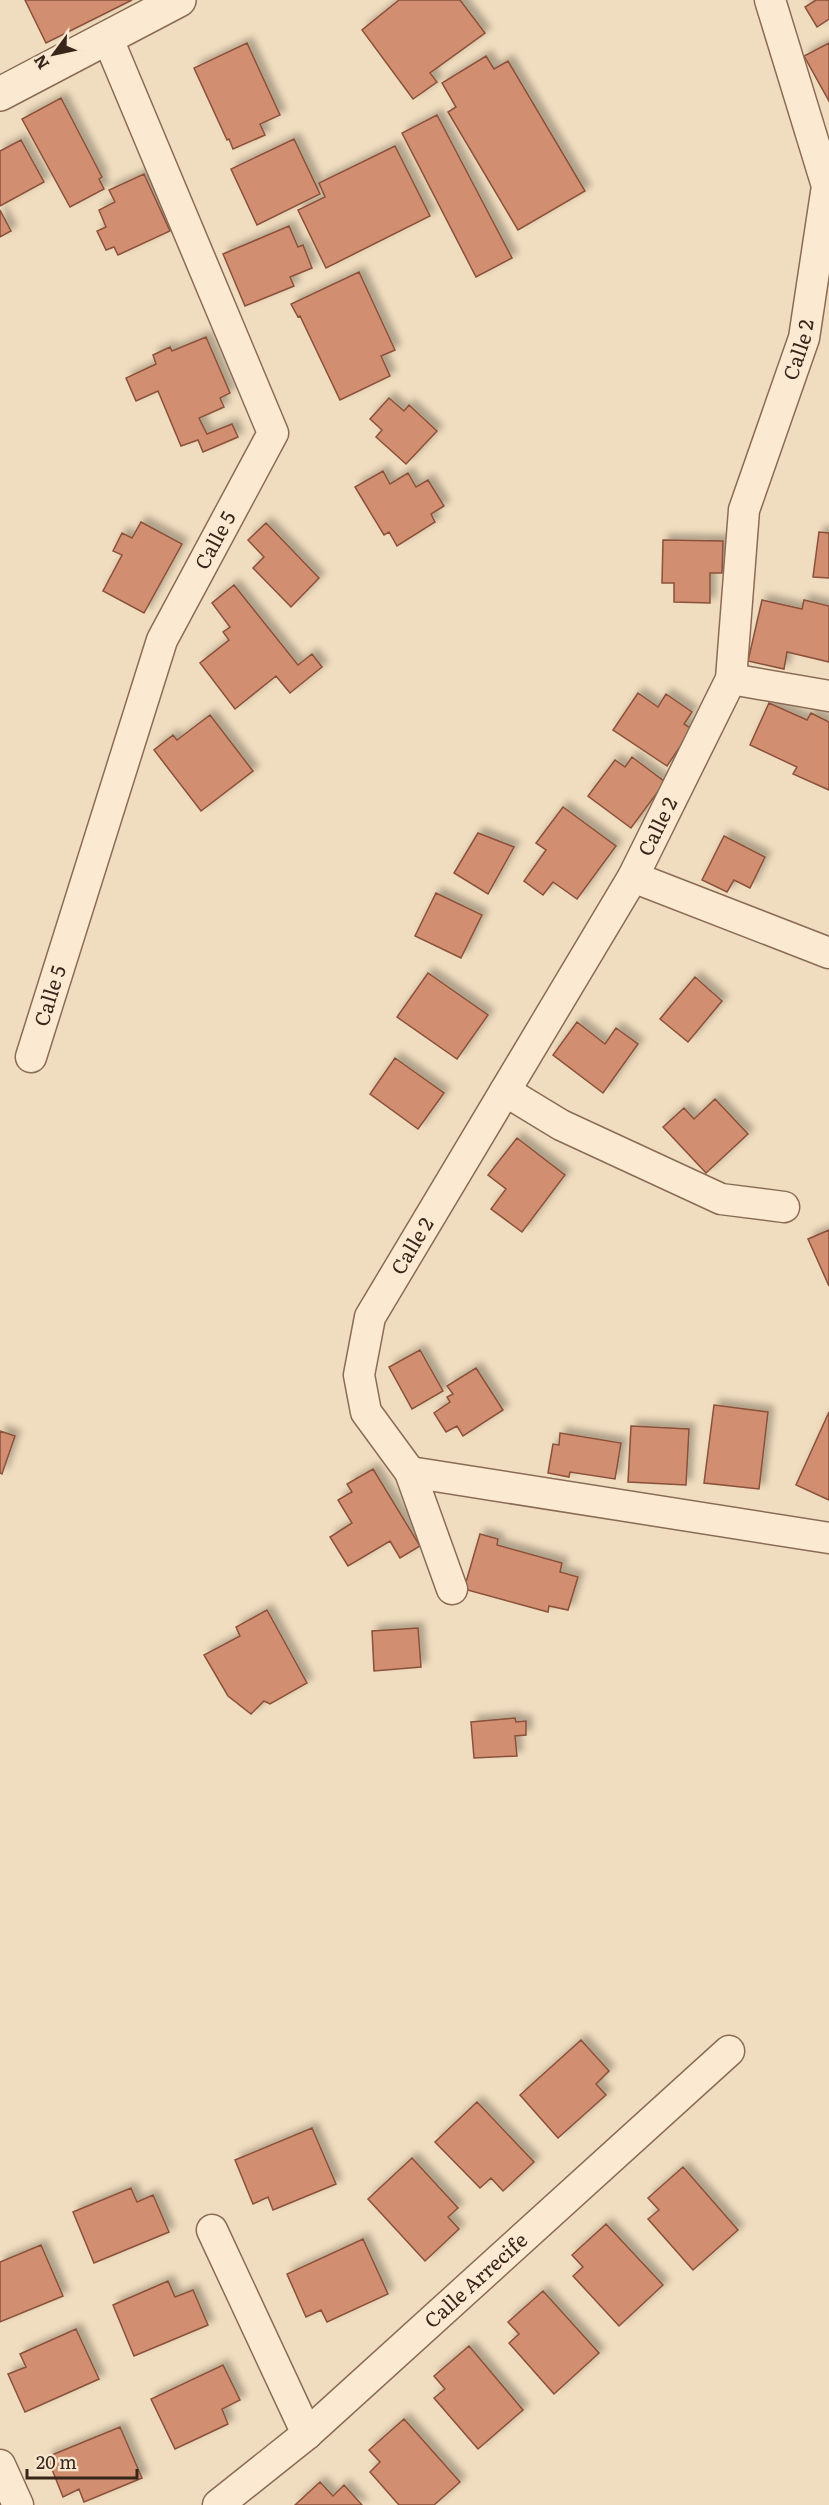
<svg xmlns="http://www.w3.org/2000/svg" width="829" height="2505" font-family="Literata,serif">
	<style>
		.building { fill: #d18e71; stroke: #8a513a; stroke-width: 1.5; filter: url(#shadow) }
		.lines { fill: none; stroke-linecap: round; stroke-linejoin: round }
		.minor-casing { stroke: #8a6b56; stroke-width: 33 }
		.tertiary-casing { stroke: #8a6b56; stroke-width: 36 }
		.minor { stroke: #fbead1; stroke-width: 30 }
		.tertiary { stroke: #fbead1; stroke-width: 33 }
		.labels { text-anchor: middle; stroke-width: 5; stroke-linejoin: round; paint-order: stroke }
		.street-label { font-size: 20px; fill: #38261b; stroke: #f7e7ce }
	</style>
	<defs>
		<filter id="shadow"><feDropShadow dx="5.5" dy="-5.5" stdDeviation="3" flood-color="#0004"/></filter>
	</defs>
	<rect width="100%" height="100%" fill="#f0dcbe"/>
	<path class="building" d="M25 0H132L46 43Z
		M399 0H460L485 33 430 73 437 82 413 99 362 30Z
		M816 0H829V19L817 27 805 7Z
		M247 43 280 115 260 124 265 135 233 149 229 139 227 140 194 68Z
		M829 43V101L804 56Z
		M486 56 494 69 508 61 585 191 518 230 448 112 456 107 442 83Z
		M61 98 102 177 99 179 104 189 70 207 22 119Z
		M437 115 512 258 476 277 402 133Z
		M294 139 320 194 257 225 231 169Z
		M21 140 44 182 0 206V151Z
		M395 146 430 216 326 268 298 210 325 197 319 183Z
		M144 174 170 231 118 255 114 247 106 250 97 231 106 227 99 210 115 202 109 190Z
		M0 210 11 231 0 237Z
		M289 226 298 247 303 245 312 268 290 277 294 286 245 306 223 254Z
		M359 272 395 350 381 356 390 376 340 400 300 316 298 317 291 304Z
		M206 337 230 393 220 398 224 407 199 418 207 434 232 424 238 437 203 452 198 440 181 446 158 391 136 401 126 378 156 364 153 355 170 347 172 351Z
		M389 398 404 411 409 405 437 431 406 464 376 437 382 430 370 419Z
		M383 471 390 484 408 473 416 487 428 480 444 506 431 514 435 522 397 546 389 532 384 535 355 487Z
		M141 522 182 544 144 613 103 591 122 555 113 551 122 533 132 538Z
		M266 523 319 578 291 607 253 568 264 557 248 540Z
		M819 532 829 533V578L813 577Z
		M663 540 723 541 722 573H710V603L674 602V583H662Z
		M234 585 298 665 312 654 322 667 290 693 276 676 235 709 200 663 229 640 223 632 230 627 212 603Z
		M762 600 802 609 804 600 829 606V662L787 652 784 669 748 661Z
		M638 693 658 707 666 694 692 712 684 724 692 729 667 766 613 730Z
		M769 703 807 720 811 713 829 722V790L793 774 797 767 750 745Z
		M210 715 253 771 201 811 154 750 173 735 177 740Z
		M632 757 665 782 631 828 588 796 615 760 625 767Z
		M563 807 616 846 577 899 553 882 543 895 524 881 546 850 536 843Z
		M478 833 514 847 488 894 454 873Z
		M724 836 765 857 750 888 734 880 727 892 702 880Z
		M436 893 482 915 461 958 415 936Z
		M428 973 488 1015 457 1059 397 1017Z
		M695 977 722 1001 688 1042 660 1019Z
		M577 1022 605 1044 616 1028 638 1044 603 1093 553 1055Z
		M395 1058 444 1093 418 1129 370 1094Z
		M715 1099 748 1134 706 1173 663 1127 684 1108 694 1119Z
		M517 1138 565 1175 522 1232 491 1209 506 1189 488 1175Z
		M829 1230V1286L808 1239Z
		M420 1350 443 1391 412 1409 389 1367Z
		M476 1368 503 1410 463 1436 457 1426 446 1432 434 1413 450 1402 447 1397 453 1394 447 1386Z
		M714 1405 768 1412 759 1489 704 1483Z
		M829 1412V1500L796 1485Z
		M631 1426 689 1429 686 1485 628 1482Z
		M0 1431 15 1436 2 1474 0 1473Z
		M560 1433 621 1443 615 1479 570 1472 569 1477 548 1473 553 1444 559 1445Z
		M373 1469 420 1546 400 1558 390 1541 348 1566 330 1537 352 1523 338 1500 352 1492 347 1484Z
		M480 1534 498 1539 497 1545 562 1563 560 1572 578 1577 568 1610 549 1606 548 1612 464 1589Z
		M267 1610 307 1683 270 1704 264 1701 251 1714 228 1696 204 1655 240 1636 236 1627Z
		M418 1628 421 1667 374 1671 372 1631Z
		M515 1718 516 1722 526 1721V1735L515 1736 517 1756 474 1758 471 1722Z
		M581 2040 609 2071 596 2084 606 2095 558 2138 520 2095Z
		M477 2102 534 2162 503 2191 491 2178 480 2188 435 2142Z
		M312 2128 336 2184 273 2210 268 2197 253 2204 235 2160Z
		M412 2158 458 2208 448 2217 459 2229 425 2261 368 2199Z
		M683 2167 738 2230 693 2270 648 2219 659 2210 648 2198Z
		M131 2188 137 2202 153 2195 169 2232 94 2263 73 2212Z
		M606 2224 663 2285 619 2326 573 2276 583 2267 572 2255Z
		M363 2239 388 2294 327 2322 321 2310 306 2317 287 2274Z
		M41 2245 63 2296 0 2322V2262Z
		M168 2281 175 2297 193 2290 208 2325 134 2356 113 2305Z
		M543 2291 599 2353 554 2394 509 2343 519 2334 508 2322Z
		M76 2329 99 2379 25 2412 8 2374 26 2367 20 2354Z
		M469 2346 523 2410 478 2449 434 2398 445 2389 434 2376Z
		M223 2365 240 2400 222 2409 228 2424 175 2449 151 2399Z
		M404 2419 460 2482 434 2505H399L370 2472 380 2462 369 2450Z
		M120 2427 142 2478 84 2502 79 2489 63 2497 47 2457Z
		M320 2482 333 2496 344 2485 362 2505H295Z"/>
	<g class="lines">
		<defs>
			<g id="minor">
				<path d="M731 679 829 696"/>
				<path d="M633 877 829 953"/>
				<path id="s1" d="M31 1057 162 640 273 433 108 39"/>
				<path d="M505 1091 561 1125 721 1199 784 1207"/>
				<path d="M410 1472 829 1538"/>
				<path id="s2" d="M452 1589 410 1472 366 1412 359 1375 370 1317 633 877 731 679 744 510 804 338 827 186 770 0"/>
				<path d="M212 2230 307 2434"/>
				<path d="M0 2465 18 2505"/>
				<path id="s3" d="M218 2505 307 2434 729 2051"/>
			</g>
			<path id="tertiary" d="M0 94 179 0"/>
		</defs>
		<use href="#minor" class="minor-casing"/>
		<use href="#tertiary" class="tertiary-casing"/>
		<use href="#minor" class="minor"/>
		<use href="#tertiary" class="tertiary"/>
	</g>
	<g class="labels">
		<g class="street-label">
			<text dy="7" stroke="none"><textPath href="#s2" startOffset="1368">Calle 2</textPath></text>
			<text dy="7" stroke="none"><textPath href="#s1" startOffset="550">Calle 5</textPath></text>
			<text dy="7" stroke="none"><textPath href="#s2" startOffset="864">Calle 2</textPath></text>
			<text dy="7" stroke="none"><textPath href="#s1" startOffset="64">Calle 5</textPath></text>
			<text dy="7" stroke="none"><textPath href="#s2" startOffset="378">Calle 2</textPath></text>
			<text dy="7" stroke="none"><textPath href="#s3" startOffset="342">Calle Arrecife</textPath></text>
		</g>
	</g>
	<g transform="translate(54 54) rotate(237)" stroke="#f7e7ce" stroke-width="4.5" paint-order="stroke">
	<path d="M0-4.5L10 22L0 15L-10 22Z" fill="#38261b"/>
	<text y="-9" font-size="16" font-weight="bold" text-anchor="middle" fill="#38261b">N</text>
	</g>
	<path d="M27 2469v9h110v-9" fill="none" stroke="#38261b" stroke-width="3"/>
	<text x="36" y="2469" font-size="18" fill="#38261b" stroke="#f7e7ce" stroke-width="4.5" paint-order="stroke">20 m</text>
</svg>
